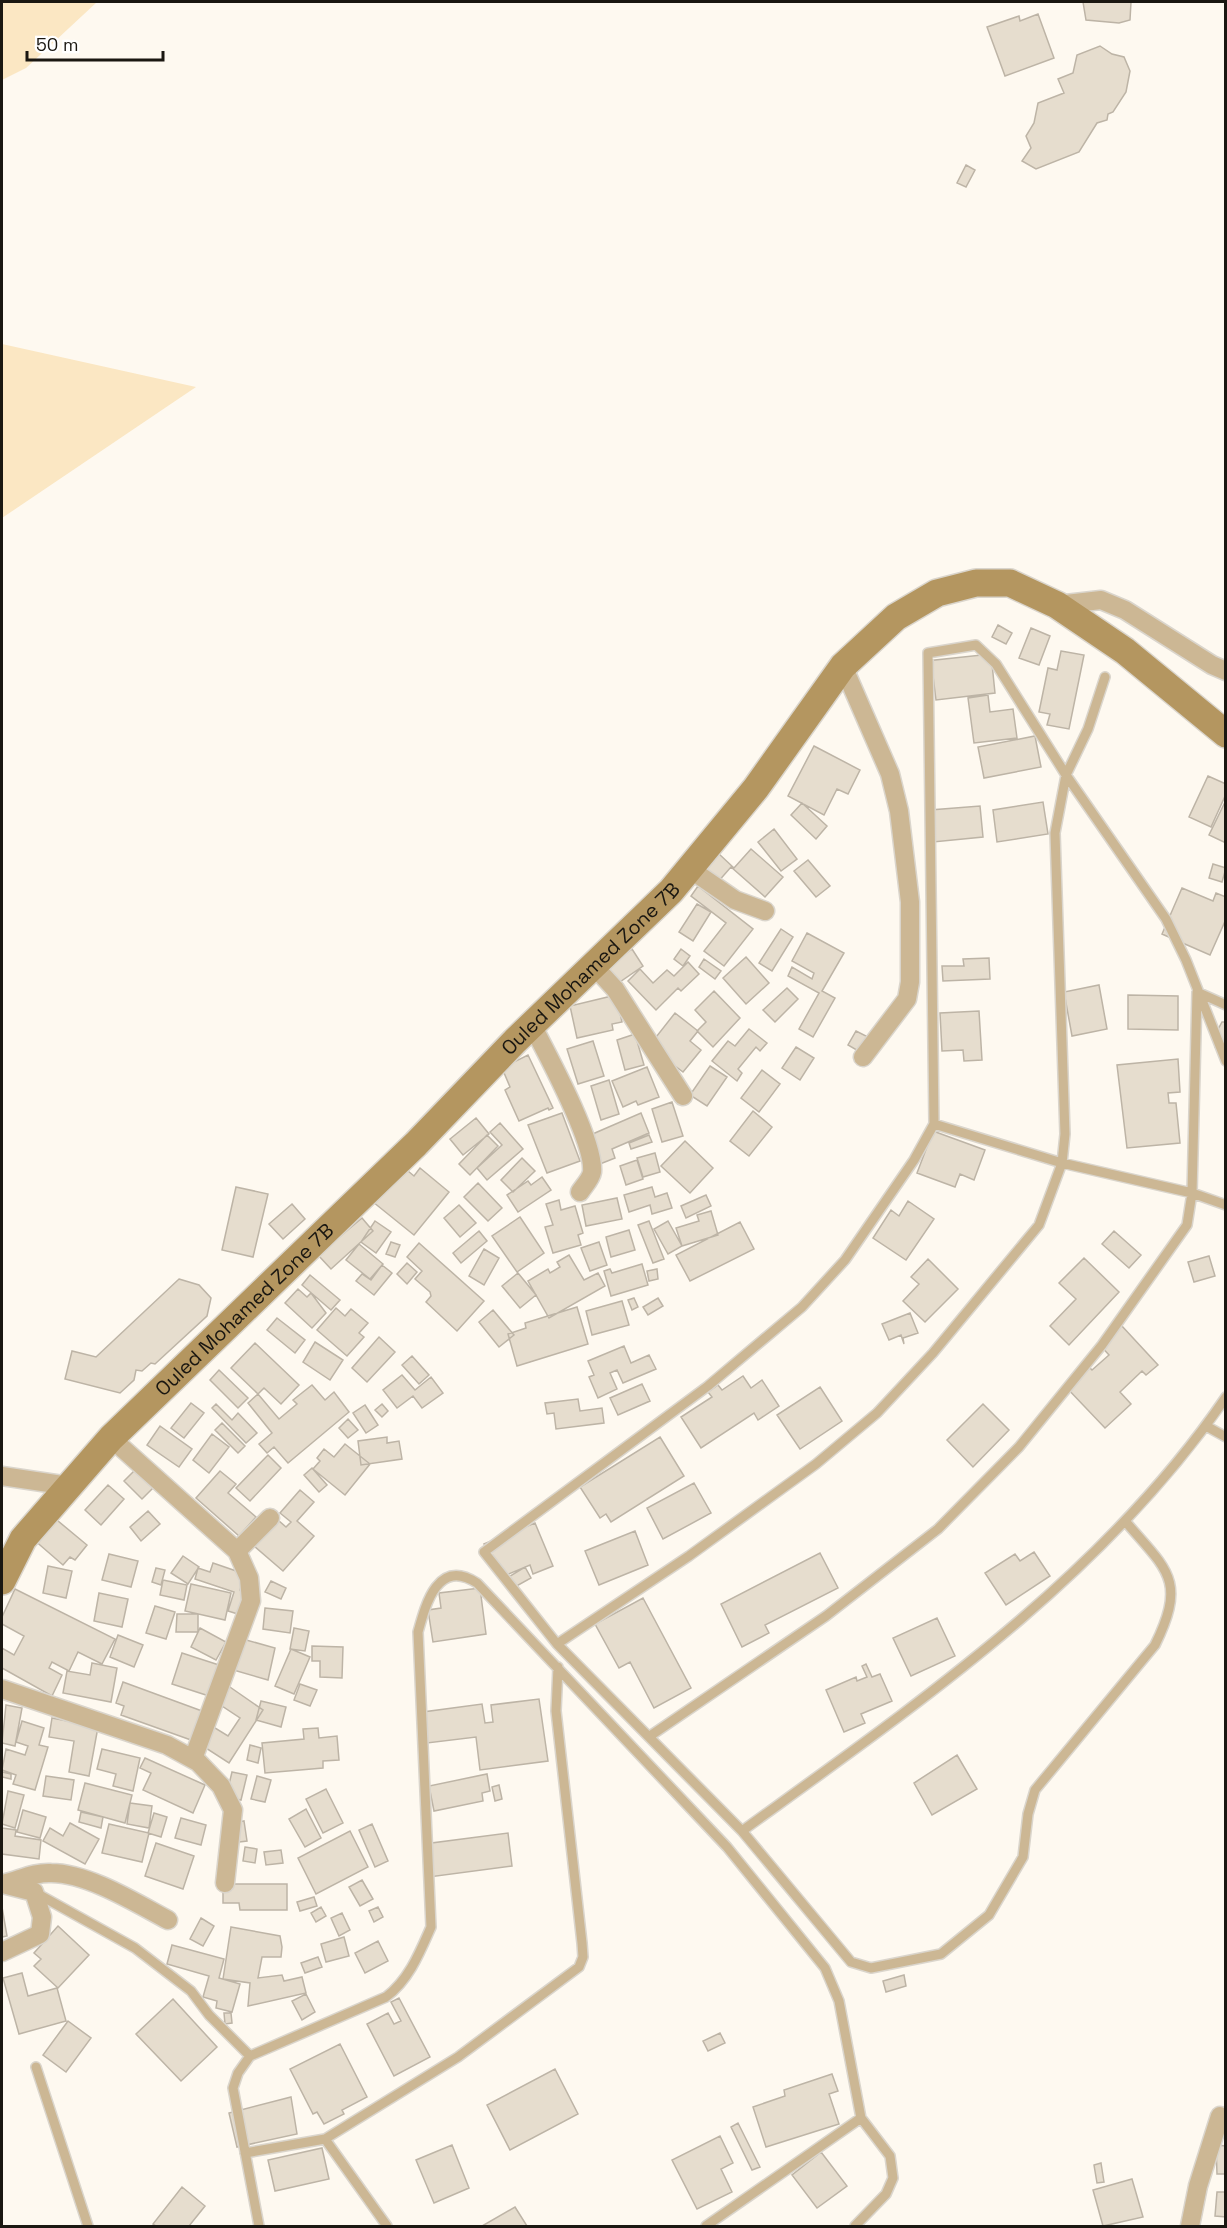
<svg xmlns="http://www.w3.org/2000/svg" width="1227" height="2228" font-family="'Space Grotesk',sans-serif">
	<style>
		.green { fill: #fbe7c3 }
		.building { fill: #e6ddce; stroke: #bdb4a6; stroke-width: 1.5 }
		.lines { fill: none; stroke-linecap: round; stroke-linejoin: round }
		.lane-casing { stroke: #dad5cc; stroke-width: 12 }
		.street-casing { stroke: #dad5cc; stroke-width: 21 }
		.secondary-casing { stroke: #dad5cc; stroke-width: 30 }
		.lane { stroke: #ccb794; stroke-width: 9 }
		.street { stroke: #ccb794; stroke-width: 18 }
		.secondary { stroke: #b49660; stroke-width: 27 }
		.labels { text-anchor: middle; stroke-width: 6; stroke-linejoin: round; paint-order: stroke }
		.street-label { font-size: 20px; fill: #1a1711; stroke: #fff }
	</style>
	<rect width="100%" height="100%" fill="#fef9f0"/>
	<path class="green" d="M2 2H97L26 68 2 80Z
		M2 344 196 387 2 518Z"/>
	<path class="building" d="M1083 2H1131L1130 20 1119 23 1086 20Z
		M1038 14 1054 58 1005 76 987 27 1019 16 1020 21Z
		M1100 46 1112 54 1124 57 1130 71 1126 92 1113 112 1108 114 1107 120 1097 123 1079 152 1036 169 1022 161 1031 148 1026 136 1034 123 1038 103 1064 93 1058 79 1073 73 1077 55Z
		M966 165 975 170 966 187 957 183Z
		M998 625 1012 633 1006 644 992 637Z
		M1031 628 1050 636 1039 665 1019 658Z
		M1061 651 1084 655 1069 729 1047 725 1050 714 1039 712 1048 668 1057 670Z
		M991 654 995 693 936 700 933 676 928 677 926 661Z
		M988 695 990 712 1013 709 1017 738 974 743 968 698Z
		M1035 736 1041 767 984 778 978 747Z
		M814 746 860 770 848 794 837 789 824 815 788 796Z
		M1208 776 1226 784V794L1211 827 1189 817Z
		M1226 800V843L1209 835Z
		M1043 802 1048 834 997 842 993 810Z
		M802 803 827 826 816 839 791 815Z
		M980 806 983 837 933 842 930 810Z
		M774 829 797 859 781 871 758 842Z
		M751 849 783 877 765 897 731 867 717 883 703 870 718 853 734 868Z
		M808 860 830 886 816 897 794 871Z
		M1213 864 1226 868 1222 882 1209 878Z
		M698 886 753 929 724 966 704 951 726 923 691 896Z
		M1182 888 1213 901 1216 893 1226 897V919L1210 955 1162 934Z
		M697 904 711 912 693 941 679 932Z
		M781 929 793 937 772 971 759 963Z
		M807 933 844 953 822 991 835 998 813 1037 799 1029 819 993 788 976 792 967 812 979 814 973 792 961Z
		M632 949 643 966 614 986 603 970Z
		M681 949 690 956 683 966 674 959Z
		M746 957 769 983 746 1004 723 978Z
		M989 958 990 979 943 981 942 966H964L963 959Z
		M704 959 721 971 715 979 699 967Z
		M688 962 699 974 681 991 678 988 656 1010 628 981 640 969 653 983 667 970 674 976Z
		M1099 985 1107 1029 1072 1036 1064 992Z
		M787 988 798 999 775 1022 763 1010Z
		M714 991 740 1018 713 1047 697 1031 706 1022 695 1010Z
		M616 995 622 1022 612 1024 613 1030 577 1038 570 1006Z
		M1128 995 1178 996V1030L1128 1029Z
		M979 1011 982 1060 964 1061 963 1050 942 1051 940 1013Z
		M675 1013 698 1031 690 1041 701 1050 683 1072 649 1046Z
		M1222 1022H1226V1053L1215 1047V1035Z
		M749 1029 767 1043 760 1051 756 1047 738 1069 742 1073 737 1081 712 1061 728 1041 735 1046Z
		M856 1031 868 1037 860 1052 848 1045Z
		M635 1034 644 1065 625 1070 617 1040Z
		M593 1041 604 1076 578 1084 567 1049Z
		M796 1047 814 1058 800 1080 782 1068Z
		M528 1055 553 1108 549 1110 548 1108 519 1121 505 1090 510 1087 502 1068Z
		M1178 1059 1180 1092 1168 1093 1169 1103H1176L1180 1143 1127 1148 1117 1065Z
		M710 1066 727 1077 707 1106 690 1095Z
		M647 1067 659 1097 638 1105 636 1101 623 1107 612 1081Z
		M762 1070 780 1084 759 1112 741 1098Z
		M609 1080 619 1114 601 1120 591 1086Z
		M672 1102 683 1136 662 1142 652 1109Z
		M753 1111 772 1127 749 1156 730 1141Z
		M562 1113 580 1161 547 1173 528 1125Z
		M641 1113 649 1133 612 1149 615 1158 600 1164 588 1136Z
		M476 1118 489 1134 463 1155 450 1139Z
		M500 1123 523 1149 487 1180 477 1168 502 1145 490 1132Z
		M933 1131 985 1150 974 1180 960 1174 955 1187 917 1173Z
		M487 1135 498 1146 470 1175 459 1164Z
		M649 1135 652 1142 631 1149 629 1143Z
		M685 1141 713 1168 690 1193 661 1166Z
		M655 1153 660 1172 643 1177 637 1158Z
		M522 1158 535 1171 513 1192 501 1180Z
		M637 1160 643 1179 626 1185 620 1166Z
		M402 1166 414 1176 420 1168 449 1192 414 1235 373 1202Z
		M542 1177 551 1190 518 1212 507 1195 528 1181 531 1185Z
		M478 1183 502 1208 488 1221 464 1197Z
		M236 1187 268 1194 253 1257 222 1250Z
		M652 1187 655 1197 667 1193 672 1208 652 1214 650 1205 629 1212 624 1195Z
		M706 1195 711 1206 686 1218 681 1206Z
		M617 1198 622 1219 586 1226 582 1205Z
		M559 1200 561 1210 575 1206 583 1233 578 1235 581 1245 553 1253 545 1227 553 1225 546 1204Z
		M908 1201 934 1219 906 1260 873 1238 891 1210 899 1216Z
		M292 1204 305 1219 283 1239 269 1224Z
		M459 1205 476 1223 460 1237 444 1218Z
		M711 1211 718 1235 682 1246 676 1228 699 1221 697 1215Z
		M520 1217 544 1253 517 1272 492 1236Z
		M362 1218 373 1231 331 1269 318 1255Z
		M375 1221 391 1232 376 1253 361 1242Z
		M649 1221 664 1259 653 1263 638 1225Z
		M668 1221 682 1246 668 1254 654 1229Z
		M740 1222 754 1249 690 1281 676 1255Z
		M629 1230 635 1250 611 1257 606 1237Z
		M479 1231 487 1241 461 1263 453 1253Z
		M1114 1231 1141 1255 1129 1268 1102 1244Z
		M391 1242 400 1245 395 1257 386 1254Z
		M599 1242 607 1265 590 1271 581 1248Z
		M419 1243 484 1301 457 1331 426 1302 431 1296 430 1292 415 1279 422 1271 407 1257Z
		M359 1244 383 1264 370 1279 346 1260Z
		M484 1249 499 1258 484 1285 469 1276Z
		M569 1255 584 1280 598 1273 605 1286 549 1318 528 1281 548 1269 550 1273 560 1267 557 1262Z
		M1209 1256 1215 1276 1194 1282 1188 1262Z
		M1084 1258 1119 1292 1069 1345 1050 1326 1076 1299 1059 1283Z
		M928 1259 958 1289 925 1322 903 1301 919 1284 911 1277Z
		M407 1263 417 1272 407 1284 397 1274Z
		M642 1264 648 1285 611 1296 604 1271 610 1269 612 1273Z
		M382 1265 392 1273 374 1295 356 1281 362 1274 371 1280Z
		M657 1269 658 1279 649 1281 647 1271Z
		M518 1273 536 1295 520 1308 502 1286Z
		M310 1275 340 1300 331 1310 302 1285Z
		M179 1279 199 1285 211 1298 207 1316 155 1364 151 1363 142 1371 136 1370 134 1380 120 1393 65 1379 72 1351 96 1357Z
		M298 1289 307 1297 311 1293 326 1313 312 1328 285 1303Z
		M634 1298 638 1307 632 1310 628 1300Z
		M658 1298 663 1306 648 1315 643 1307Z
		M622 1301 629 1325 592 1335 586 1311Z
		M577 1307 588 1344 517 1366 508 1334 526 1328 525 1323Z
		M336 1308 345 1316 351 1309 368 1323 359 1333 364 1337 347 1356 317 1330Z
		M493 1310 514 1335 499 1347 479 1322Z
		M910 1313 918 1333 903 1338 904 1344 901 1335 889 1340 882 1324Z
		M277 1318 305 1340 295 1353 267 1330Z
		M1121 1325 1158 1365 1146 1375 1142 1371 1120 1392 1131 1404 1105 1428 1065 1386 1087 1365 1092 1370 1109 1355 1100 1345Z
		M379 1337 395 1352 367 1382 352 1368Z
		M315 1342 343 1360 330 1380 303 1362Z
		M255 1343 299 1385 281 1404 264 1388 258 1394 231 1368Z
		M624 1346 631 1363 649 1355 656 1369 623 1383 617 1370 610 1373 617 1389 598 1398 589 1377 594 1375 588 1361Z
		M412 1356 429 1375 419 1384 402 1365Z
		M219 1370 248 1398 238 1408 210 1380Z
		M402 1375 415 1390 431 1377 443 1393 422 1408 413 1396 397 1408 383 1390Z
		M743 1376 751 1388 762 1380 779 1406 758 1420 754 1413 701 1448 681 1417 712 1397 708 1392 718 1385 722 1390Z
		M642 1384 650 1401 618 1415 610 1398Z
		M312 1385 325 1400 334 1392 349 1412 288 1463 274 1447 267 1453 259 1444 272 1433 248 1403 258 1394 279 1419 297 1404 293 1400Z
		M820 1387 842 1421 800 1449 777 1415Z
		M578 1399 580 1411 602 1408 604 1423 556 1429 554 1413 547 1414 545 1403Z
		M191 1403 204 1413 184 1438 171 1428Z
		M216 1404 232 1420 238 1413 257 1433 246 1443 212 1408Z
		M382 1404 388 1411 382 1417 375 1410Z
		M983 1404 1009 1430 973 1467 947 1440Z
		M365 1405 378 1425 366 1433 353 1413Z
		M348 1419 358 1430 348 1438 339 1428Z
		M222 1423 245 1446 238 1453 215 1430Z
		M160 1426 192 1449 179 1467 147 1445Z
		M212 1434 229 1447 209 1473 193 1460Z
		M387 1437V1443L399 1441 402 1459 361 1465 358 1441Z
		M660 1437 684 1476 611 1522 606 1514 600 1518 580 1487Z
		M345 1444 370 1464 345 1495 313 1469 320 1461 317 1458 324 1449 334 1457Z
		M268 1455 281 1468 250 1501 236 1488Z
		M139 1466 157 1484 142 1499 124 1481Z
		M312 1468 327 1485 319 1492 304 1475Z
		M220 1471 236 1484 228 1493 256 1517 239 1536 196 1498Z
		M694 1483 711 1513 663 1539 647 1508Z
		M108 1485 124 1499 101 1525 85 1510Z
		M300 1490 314 1502 297 1521 314 1536 283 1571 247 1540 271 1514 286 1527 291 1522 280 1513Z
		M148 1511 160 1524 141 1541 130 1527Z
		M52 1516 87 1545 75 1560 70 1557 63 1565 33 1539Z
		M535 1523 553 1566 533 1574 530 1565 499 1578 484 1544Z
		M635 1531 648 1565 599 1585 585 1551Z
		M1034 1552 1050 1576 1006 1605 985 1573 1015 1554 1020 1561Z
		M820 1553 838 1588 765 1625 769 1633 742 1647 721 1604Z
		M109 1554 138 1561 131 1587 102 1580Z
		M183 1556 199 1567 188 1584 171 1573Z
		M213 1563 245 1574 240 1590 249 1593 241 1615 228 1611 234 1592 195 1579 198 1568 210 1572Z
		M48 1566 72 1571 66 1598 43 1593Z
		M525 1567 531 1578 513 1588 507 1578Z
		M156 1568 165 1570 161 1585 152 1582Z
		M163 1580 187 1585 184 1600 160 1595Z
		M271 1581 286 1588 281 1599 265 1592Z
		M191 1584 231 1593 225 1620 185 1611Z
		M480 1588 486 1634 433 1642 428 1610 441 1608 439 1593Z
		M15 1589 115 1639 102 1664 78 1652 69 1671 52 1662 49 1668 62 1675 52 1696 2 1668V1648L14 1655 24 1636 2 1624V1617Z
		M99 1593 128 1599 122 1627 94 1621Z
		M643 1598 691 1688 654 1708 630 1662 619 1668 595 1624Z
		M155 1606 175 1612 166 1639 146 1633Z
		M265 1608 293 1611 290 1633 263 1629Z
		M177 1614H198V1632H176Z
		M937 1618 955 1656 911 1676 893 1638Z
		M200 1628 226 1642 216 1660 191 1647Z
		M294 1628 309 1631 305 1651 290 1649Z
		M118 1635 143 1645 134 1667 110 1657Z
		M232 1636 275 1648 268 1680 223 1667Z
		M312 1646 343 1647 342 1678 320 1677V1661H312Z
		M291 1649 310 1657 294 1694 275 1686Z
		M182 1653 219 1665 209 1696 172 1684Z
		M92 1663 117 1668 111 1702 63 1693 67 1671 90 1675Z
		M866 1664 872 1677 880 1674 892 1701 861 1714 865 1723 844 1732 826 1690 856 1677 857 1681 867 1677 862 1666Z
		M123 1682 202 1711 191 1740 121 1715 124 1706 116 1703Z
		M300 1684 317 1690 310 1706 294 1700Z
		M227 1685 263 1710 229 1763 195 1741 207 1723 228 1736 240 1718 216 1702Z
		M539 1699 548 1761 480 1770 476 1737 427 1743 423 1712 482 1704 485 1723 493 1722 491 1705Z
		M261 1701 286 1707 281 1727 256 1720Z
		M6 1705 22 1708 15 1746 2 1743Z
		M52 1718 98 1727 89 1776 69 1772 74 1741 49 1737Z
		M22 1721 44 1728 39 1745 48 1747 35 1790 13 1784 16 1775 2 1770 6 1749 25 1755 28 1746 16 1742Z
		M318 1728 319 1738 337 1736 339 1760 323 1761V1768L265 1773 262 1743 304 1739 303 1729Z
		M250 1745 261 1748 258 1763 247 1760Z
		M102 1749 140 1758 133 1791 113 1786 116 1774 97 1769Z
		M957 1755 977 1789 932 1815 914 1783Z
		M145 1758 205 1785 193 1813 143 1790 151 1773 140 1768Z
		M2 1772 11 1774V1779L2 1777Z
		M232 1772 247 1775 241 1800 226 1797Z
		M487 1774 490 1791 482 1793 483 1801 434 1811 429 1786Z
		M46 1776 74 1780 71 1800 43 1796Z
		M257 1776 271 1780 265 1802 251 1799Z
		M85 1783 132 1795 125 1823 78 1810Z
		M499 1785 502 1799 495 1801 492 1787Z
		M326 1789 343 1823 323 1833 306 1799Z
		M8 1791 24 1795 15 1828 2 1824Z
		M130 1803 152 1806 149 1828 127 1824Z
		M306 1809 321 1838 305 1847 289 1819Z
		M23 1810 46 1817 40 1838 17 1832Z
		M81 1812 103 1817 101 1828 79 1822Z
		M154 1813 167 1817 161 1837 148 1833Z
		M181 1818 206 1825 201 1845 175 1838Z
		M244 1821 247 1841 231 1843 228 1824Z
		M70 1823 99 1839 85 1864 43 1841 50 1828 63 1836Z
		M109 1824 149 1833 142 1862 102 1853Z
		M372 1824 388 1861 375 1867 359 1830Z
		M2 1828 16 1830 15 1836 41 1840 39 1859 2 1854Z
		M350 1831 368 1867 316 1894 298 1858Z
		M508 1833 512 1866 429 1877 424 1844Z
		M156 1843 194 1856 183 1889 145 1876Z
		M245 1847 257 1849 255 1863 243 1861Z
		M281 1850 283 1863 266 1865 264 1852Z
		M362 1880 373 1899 360 1906 349 1887Z
		M223 1884H287V1910H240L239 1903H223Z
		M314 1897 317 1906 300 1911 297 1902Z
		M2 1907 7 1936 2 1937Z
		M321 1907 326 1916 316 1922 311 1913Z
		M378 1907 383 1917 374 1922 369 1911Z
		M342 1913 350 1930 339 1936 331 1918Z
		M201 1918 214 1926 203 1946 190 1939Z
		M58 1926 89 1955 58 1988 34 1966 41 1959 34 1953Z
		M231 1927 280 1936 282 1947 281 1957H262L258 1978 282 1975 284 1981 302 1977 306 1993 248 2006 250 1983 223 1979Z
		M344 1937 349 1956 326 1962 321 1944Z
		M378 1941 388 1961 365 1973 355 1953Z
		M172 1945 224 1959 219 1978 240 1984 232 2012 216 2008 217 2001 203 1997 209 1976 167 1964Z
		M318 1957 322 1967 305 1973 301 1963Z
		M22 1973 28 1996 57 1988 66 2021 19 2034 3 1978Z
		M904 1975 906 1986 886 1992 883 1981Z
		M306 1994 315 2012 302 2020 292 2001Z
		M399 1998 430 2057 394 2076 367 2024 388 2013 394 2024 401 2021 391 2002Z
		M173 1999 217 2047 181 2081 136 2034Z
		M224 2013H231L232 2023 225 2024Z
		M68 2021 91 2038 66 2072 43 2055Z
		M720 2033 725 2043 708 2051 703 2041Z
		M340 2044 367 2097 342 2110 344 2114 324 2124 317 2112 313 2114 290 2069Z
		M555 2069 578 2114 510 2150 487 2105Z
		M832 2074 838 2091 829 2094 839 2124 766 2147 753 2107 785 2096 784 2090Z
		M291 2097 297 2134 237 2147 229 2113Z
		M738 2123 760 2167 752 2170 731 2127Z
		M720 2136 733 2163 721 2169 732 2192 697 2209 672 2160Z
		M452 2145 469 2188 434 2203 416 2160Z
		M1216 2145 1226 2146V2174H1217Z
		M322 2148 329 2179 275 2191 268 2160Z
		M821 2152 847 2186 817 2208 792 2175Z
		M1101 2163 1104 2182 1097 2183 1094 2165Z
		M1132 2179 1143 2217 1103 2226 1093 2190Z
		M182 2187 205 2206 189 2226H156L153 2224Z
		M1217 2192H1226V2217L1215 2216Z
		M515 2207 527 2226H482Z"/>
	<g class="lines">
		<defs>
			<path id="lane" d="M934 1124 1062 1163 1192 1193 1226 1205
				M1206 1426 1226 1437
				M1125 1521C1167 1570 1187 1580 1155 1645L1035 1790 1028 1814 1023 1857 989 1915 941 1954 871 1968 851 1962 742 1831 557 1644 484 1552 708 1386 802 1307 845 1260 914 1160 934 1124 928 653 976 645 996 664 1066 775 1166 919 1186 960 1226 1061
				M557 1644 689 1556 816 1464 877 1413 933 1353 1039 1225 1062 1163 1065 1134 1055 833 1066 775 1088 729 1105 677
				M650 1736 826 1616 938 1529 1019 1447 1102 1345 1187 1225 1192 1193 1197 992 1226 1005
				M742 1831C916 1705 1103 1577 1226 1397
				M36 1893 135 1948 191 1991 209 2015 250 2056
				M36 2067 88 2226
				M325 2139 387 2226
				M245 2153 325 2139 458 2057 579 1967 583 1957 582 1943 556 1711 558 1667
				M259 2226 233 2088 238 2073 250 2056 386 1997C409 1980 420 1952 431 1927L418 1632C426 1603 438 1558 477 1583L727 1847 825 1968 839 2001 861 2118 890 2156 893 2178 886 2194 855 2226
				M706 2226 861 2118"/>
			<path id="street" d="M1057 605 1101 600 1125 610 1212 665 1226 671
				M843 666 890 774 899 811 910 902V982L907 999 863 1057
				M690 869 735 900 765 911
				M594 966 615 989 683 1096
				M532 1025C547 1054 595 1142 592 1172 591 1179 583 1187 580 1192
				M111 1438 237 1551 270 1518
				M2 1476 69 1486
				M2 1689 167 1745 198 1762 221 1786 233 1810 225 1883
				M193 1759 251 1601 249 1578 237 1551
				M2 1884C18 1881 33 1872 51 1873 88 1873 136 1903 168 1920
				M2 1952 40 1934 42 1917 34 1892 3 1884
				M1190 2226 1198 2186 1220 2116"/>
			<g id="secondary">
				<path id="s1" d="M2 1581 23 1539 111 1438 416 1144 515 1041 671 891 756 788 843 666 896 617 937 593 976 583H1010L1057 605 1125 651 1226 734"/>
			</g>
		</defs>
		<use href="#lane" class="lane-casing"/>
		<use href="#street" class="street-casing"/>
		<use href="#secondary" class="secondary-casing"/>
		<use href="#lane" class="lane"/>
		<use href="#street" class="street"/>
		<use href="#secondary" class="secondary"/>
	</g>
	<g class="labels">
		<g class="street-label">
			<text dy="7" stroke="none"><textPath href="#s1" startOffset="852">Ouled Mohamed Zone 7B</textPath></text>
			<text dy="7" stroke="none"><textPath href="#s1" startOffset="366">Ouled Mohamed Zone 7B</textPath></text>
		</g>
	</g>
	<rect width="1227" height="2228" fill="none" stroke="#1a1711" stroke-width="6"/>
	<path d="M27 51v9h136v-9" fill="none" stroke="#1a1711" stroke-width="3"/>
	<text x="36" y="51" font-size="18" fill="#1a1711" stroke="#ffffff" stroke-width="4.5" paint-order="stroke">50 m</text>
</svg>
